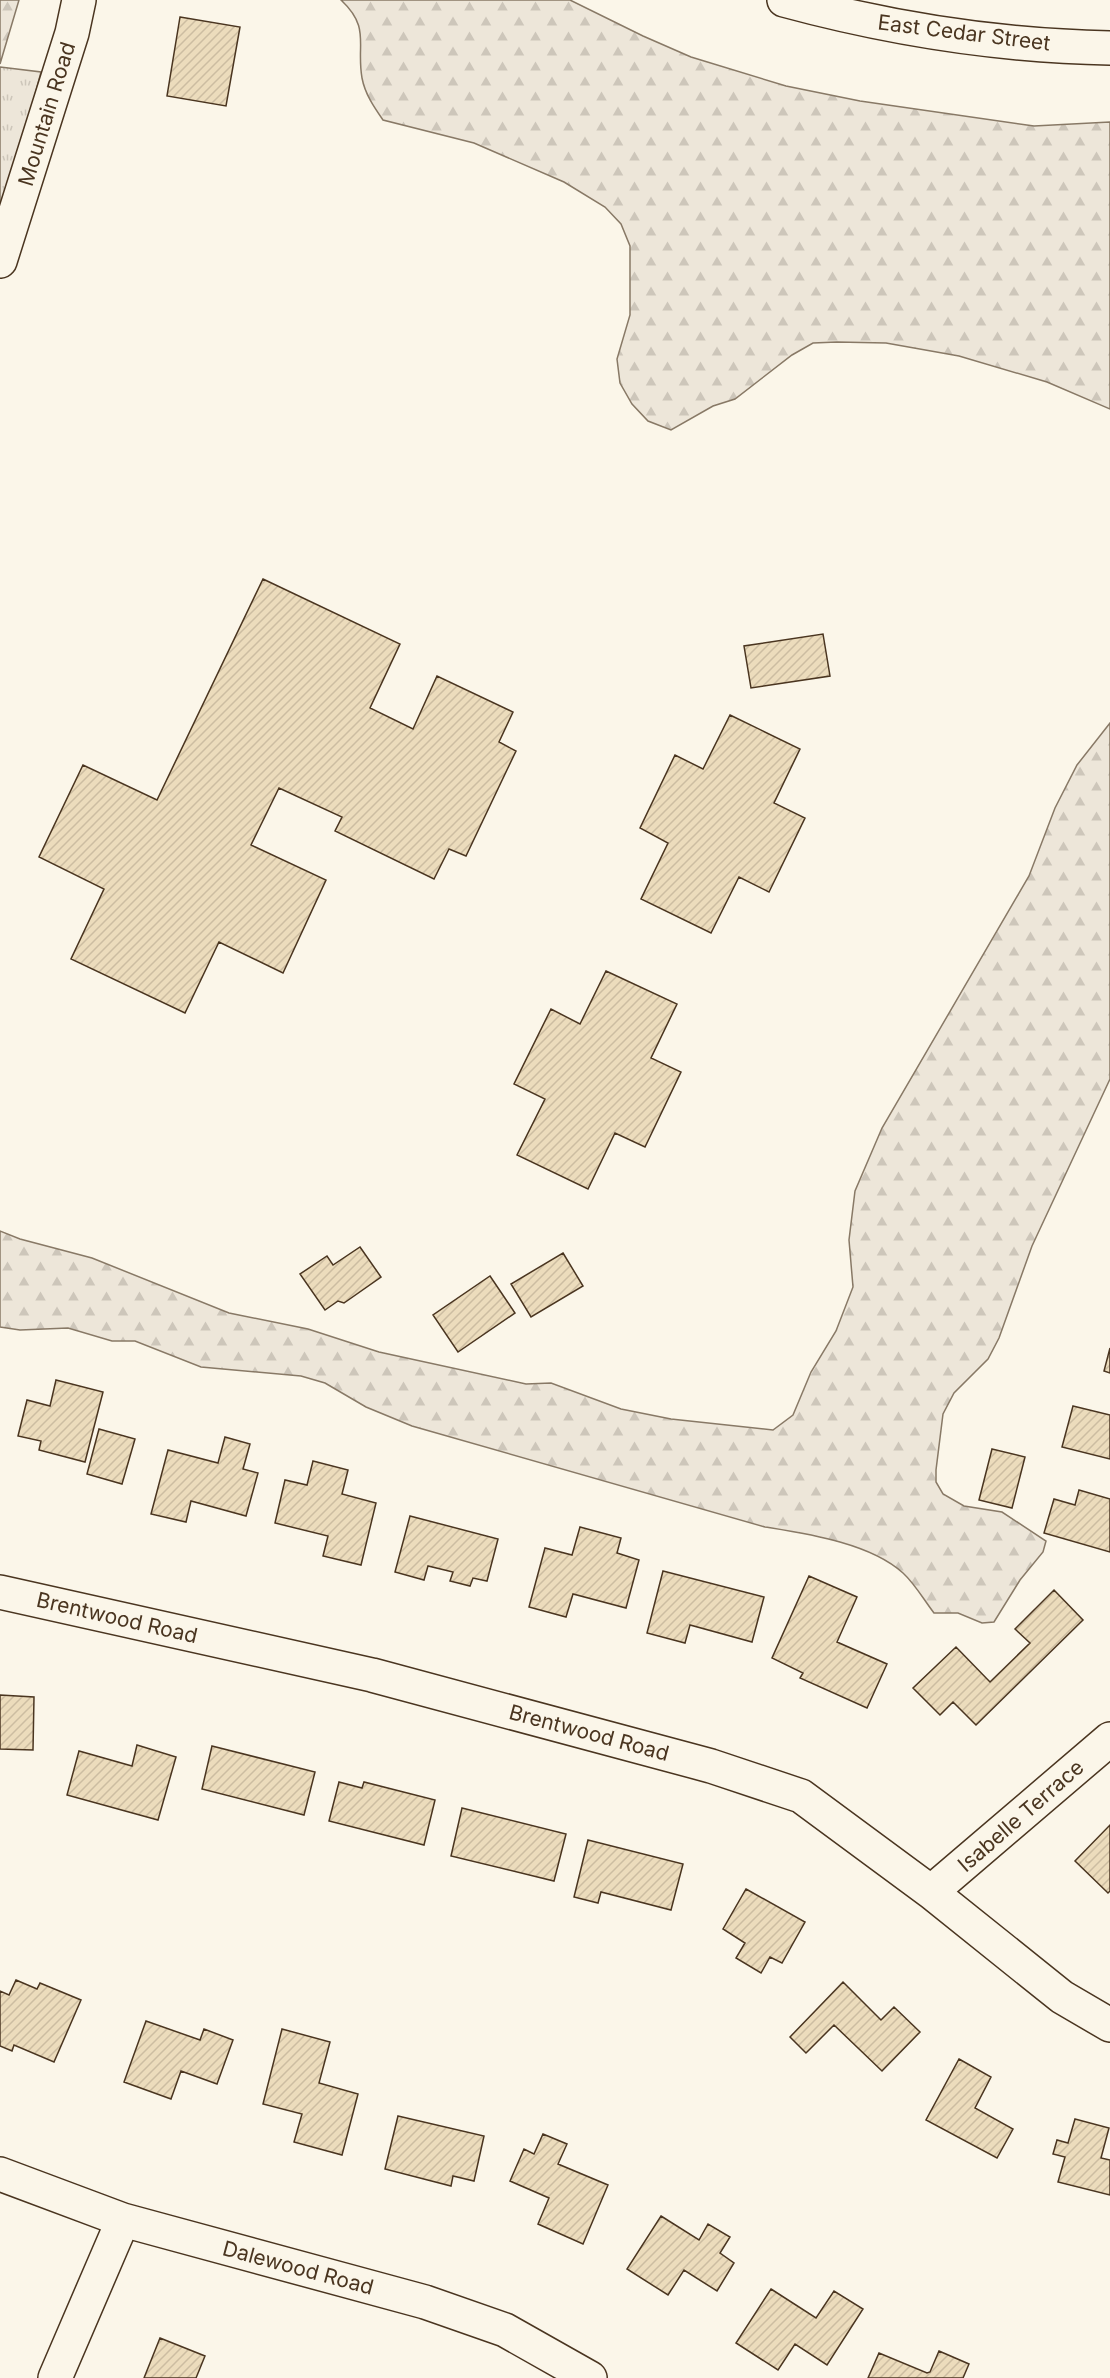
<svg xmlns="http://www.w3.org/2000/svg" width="1110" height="2378" font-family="Inter,sans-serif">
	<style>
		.grass { fill: url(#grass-tufts); stroke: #887966; stroke-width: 1.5 }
		.forest { fill: url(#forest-firs); stroke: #887966; stroke-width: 1.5 }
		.building { fill: url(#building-hatch); stroke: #4a3520; stroke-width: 1.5 }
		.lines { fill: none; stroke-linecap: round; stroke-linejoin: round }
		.minor-casing { stroke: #4a3520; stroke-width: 36 }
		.major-casing { stroke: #4a3520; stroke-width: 36 }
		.minor { stroke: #fbf6e9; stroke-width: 33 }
		.major { stroke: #fbf6e9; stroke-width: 33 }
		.labels { text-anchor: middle; stroke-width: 4.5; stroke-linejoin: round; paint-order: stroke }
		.street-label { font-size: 21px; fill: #4a3520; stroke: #fbf6e9 }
	</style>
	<defs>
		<pattern id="grass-tufts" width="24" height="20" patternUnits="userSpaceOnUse" patternTransform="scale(1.5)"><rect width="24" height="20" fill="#ede6d9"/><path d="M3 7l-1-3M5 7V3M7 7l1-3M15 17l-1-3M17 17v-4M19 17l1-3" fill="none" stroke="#cdc6ba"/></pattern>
		<pattern id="forest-firs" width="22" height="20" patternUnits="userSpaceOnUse" patternTransform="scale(1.5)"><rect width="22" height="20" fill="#ede6d9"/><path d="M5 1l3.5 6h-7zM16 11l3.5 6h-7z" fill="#cdc6ba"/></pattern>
		<pattern id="building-hatch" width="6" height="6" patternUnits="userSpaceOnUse" patternTransform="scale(1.5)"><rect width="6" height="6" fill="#ecdcbc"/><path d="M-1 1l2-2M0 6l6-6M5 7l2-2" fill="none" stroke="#ccbda1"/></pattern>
	</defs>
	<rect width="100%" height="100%" fill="#fbf6e9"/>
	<path class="grass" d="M0 67 41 72 0 228Z"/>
	<path class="forest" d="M0 0H19L0 64Z
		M341 0H570L643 36 691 57 786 86 860 101 1034 126 1110 122V409L1047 382 959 356 886 343 837 342 813 343 792 355 735 399 713 406 671 430 648 421 632 404 620 383 617 359 630 315V246L621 224 605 207 564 182 474 143 383 120C374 107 365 94 362 78 356 44 371 28 341 0Z
		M1110 723V1079L1032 1246 999 1338 988 1359 954 1393 943 1414 936 1470V1482L943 1494 964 1506 1002 1512 1046 1541 1043 1552 1020 1580 994 1622 982 1623 958 1613H934C924 1600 915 1584 903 1573 870 1543 808 1534 765 1527L412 1426 366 1407 325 1383 301 1376 201 1367 135 1341H112L68 1328 20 1330 0 1327V1231L20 1239 92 1258 229 1313 308 1329 379 1352 526 1384 551 1383 621 1409 671 1419 773 1430 793 1415 811 1372 836 1331 853 1287 849 1240 855 1191 882 1128 1029 876 1055 808 1077 765Z"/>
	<path class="building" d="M180 17 240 27 226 106 167 96Z
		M263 579 400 644 370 708 413 729 437 676 513 712 499 742 516 751 466 856 449 849 434 879 335 831 342 817 279 788 251 845 326 880 283 973 219 942 185 1013 71 959 104 889 39 857 83 765 157 800Z
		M823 634 830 676 751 688 744 646Z
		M730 715 800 749 774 803 805 818 769 892 739 877 711 933 641 899 668 843 640 828 675 755 703 769Z
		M606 971 677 1004 651 1058 681 1072 645 1147 615 1133 588 1189 517 1155 545 1099 514 1084 551 1009 580 1024Z
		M360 1247 381 1277 344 1303 338 1301 325 1310 300 1274 327 1256 333 1265Z
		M563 1253 583 1286 531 1317 511 1284Z
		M490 1276 515 1313 458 1352 433 1315Z
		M1110 1348V1373L1104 1371Z
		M56 1380 103 1392 85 1462 39 1450 41 1441 18 1436 27 1400 50 1406Z
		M1073 1406 1110 1415V1459L1062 1447Z
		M99 1429 135 1439 122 1484 87 1474Z
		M225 1437 250 1444 243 1469 258 1473 246 1516 191 1501 186 1522 151 1514 168 1450 218 1463Z
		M992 1449 1025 1457 1012 1508 979 1500Z
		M313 1461 348 1470 342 1494 376 1503 361 1565 323 1556 328 1536 275 1523 285 1480 307 1485Z
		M1079 1490 1110 1499V1552L1044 1533 1054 1499 1075 1505Z
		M410 1516 498 1539 487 1581 473 1578 470 1586 450 1581 453 1572 428 1566 424 1580 395 1572Z
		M580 1527 621 1538 617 1553 639 1560 626 1608 573 1594 566 1617 529 1607 545 1548 572 1555Z
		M663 1571 764 1597 752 1642 690 1625 685 1643 647 1633Z
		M809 1576 857 1597 837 1642 887 1664 867 1708 800 1678 803 1673 772 1658Z
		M1054 1590 1083 1620 976 1725 953 1702 940 1715 913 1688 956 1647 990 1682 1030 1643 1015 1629Z
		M0 1695 34 1697 33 1750 0 1749Z
		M137 1745 176 1757 158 1820 67 1795 79 1751 132 1766Z
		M212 1746 315 1772 304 1815 202 1789Z
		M339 1782 362 1788 364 1782 435 1800 424 1845 329 1821Z
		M462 1808 566 1834 554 1881 451 1856Z
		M1110 1825V1891L1108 1893 1075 1861Z
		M588 1840 683 1864 671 1910 601 1892 598 1903 574 1897Z
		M746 1889 805 1922 782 1963 770 1957 761 1973 736 1958 745 1943 723 1929Z
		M16 1980 37 1989 40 1983 81 2000 54 2062 14 2045 12 2051 0 2046V1991L9 1995Z
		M843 1982 881 2020 894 2007 920 2032 882 2071 834 2025 806 2053 790 2037Z
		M146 2021 200 2040 204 2029 233 2040 217 2084 181 2071 171 2099 124 2082Z
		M282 2029 330 2042 319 2083 358 2094 342 2155 294 2142 302 2114 263 2104Z
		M959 2059 991 2077 975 2108 1013 2129 997 2158 926 2120Z
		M398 2116 484 2136 474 2181 453 2176 451 2186 385 2169Z
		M1075 2119 1109 2128 1101 2158 1110 2160V2195L1058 2182 1065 2157 1053 2154 1057 2140 1068 2143Z
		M543 2134 567 2144 558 2164 608 2185 583 2244 538 2224 549 2198 510 2181 524 2149 534 2154Z
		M661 2216 699 2240 708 2224 730 2237 720 2253 734 2263 717 2291 684 2270 668 2295 627 2269Z
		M771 2289 816 2318 834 2291 863 2309 827 2365 795 2344 778 2370 736 2343Z
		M160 2338 205 2356 196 2378H144Z
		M939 2351 969 2364 963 2378H868L879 2353 927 2373 930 2372Z"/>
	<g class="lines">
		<defs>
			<path id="minor" d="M0 261 72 33 79 0
				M0 1592 372 1675 711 1766 801 1796 931 1892 1062 1997 1110 2025
				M931 1892 1110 1739
				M0 2174 123 2220 425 2302 505 2330 590 2378
				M55 2378 123 2220"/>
			<path id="major" d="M784 0C891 29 1000 46 1110 48"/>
		</defs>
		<use href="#minor" class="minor-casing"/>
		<use href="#major" class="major-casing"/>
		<use href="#minor" class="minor"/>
		<use href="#major" class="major"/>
	</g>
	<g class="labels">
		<g class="street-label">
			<text transform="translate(964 33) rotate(7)" y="7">East Cedar Street</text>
			<text transform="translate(47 114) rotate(-73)" y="7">Mountain Road</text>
			<text transform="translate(117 1618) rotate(13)" y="7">Brentwood Road</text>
			<text transform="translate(589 1733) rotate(15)" y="7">Brentwood Road</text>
			<text transform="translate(1021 1816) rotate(-41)" y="7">Isabelle Terrace</text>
			<text transform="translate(298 2268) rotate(15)" y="7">Dalewood Road</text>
		</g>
	</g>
</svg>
